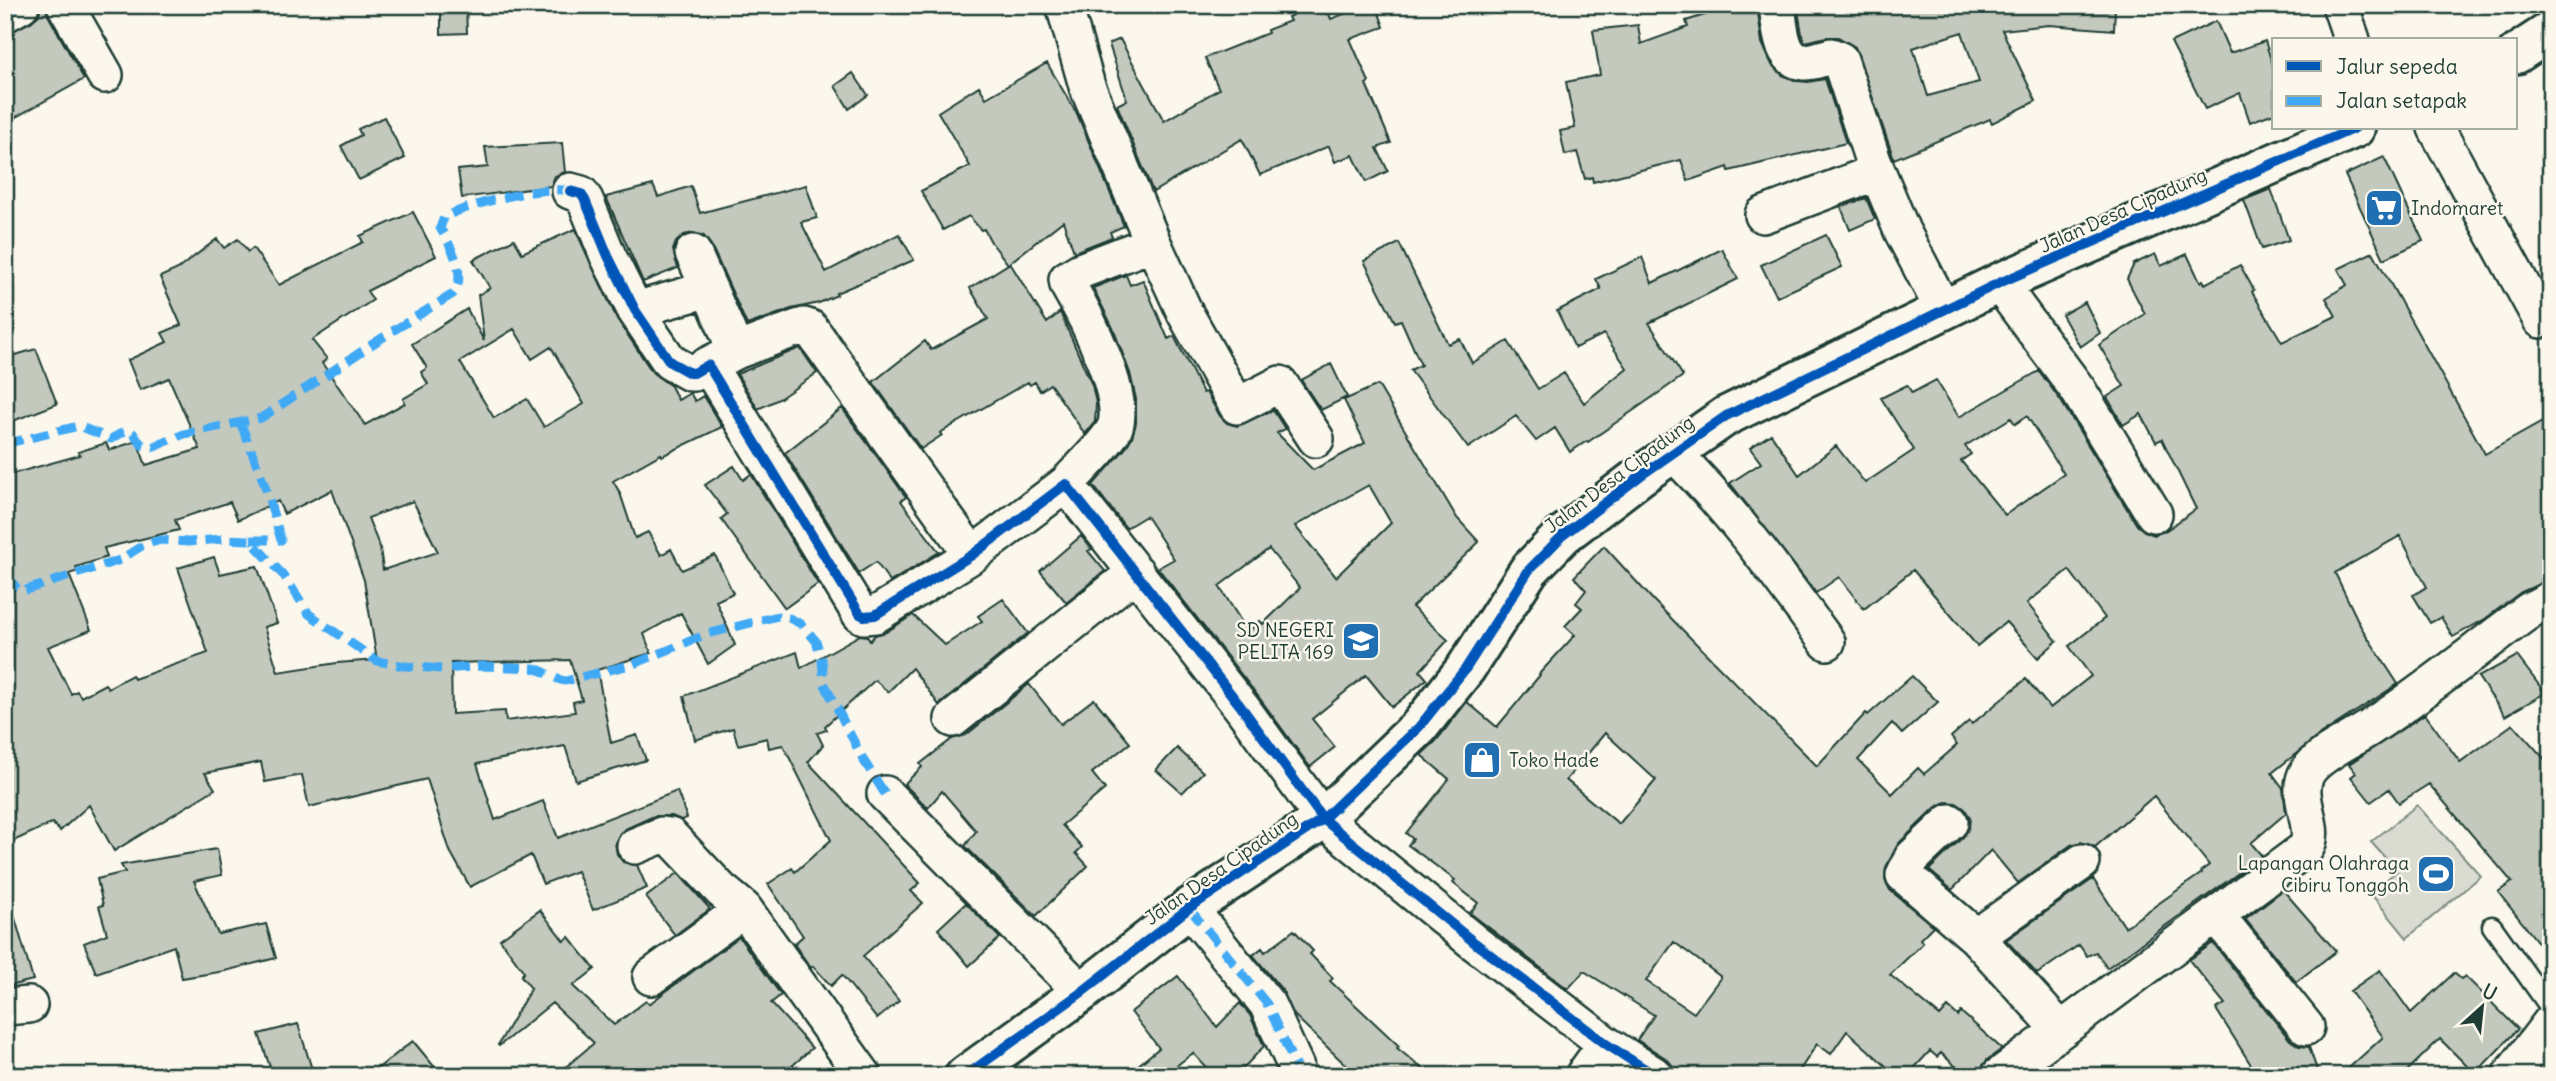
<svg xmlns="http://www.w3.org/2000/svg" width="2556" height="1081" font-family="Delius,sans-serif">
	<style>
		.pitch { fill: #dbdcd1; stroke: #7d8c82; stroke-width: 2 }
		.building { fill: #c4c9be; stroke: #1f3d34; stroke-width: 2; fill-rule: evenodd }
		.lines { fill: none; stroke-linecap: round; stroke-linejoin: round }
		.lane-casing { stroke: #1f3d34; stroke-width: 23 }
		.street-casing { stroke: #1f3d34; stroke-width: 40 }
		.secondary-casing { stroke: #1f3d34; stroke-width: 44 }
		.lane { stroke: #fbf7ec; stroke-width: 18 }
		.street { stroke: #fbf7ec; stroke-width: 35 }
		.secondary { stroke: #fbf7ec; stroke-width: 38 }
		.quiet { stroke: #3fa9f5; stroke-width: 9; stroke-dasharray: 18 9; stroke-linecap: butt }
		.cycleway-casing { stroke: #fbf7ec; stroke-width: 15 }
		.cycleway { stroke: #0057b8; stroke-width: 10 }
		.labels { text-anchor: middle; stroke-width: 5; stroke-linejoin: round; paint-order: stroke }
		.poi-label { font-size: 19px; fill: #1f3d34; stroke: #fbf7ec; text-anchor: start }
		.street-label { font-size: 19px; fill: #1f3d34; stroke: #fbf7ec }
	</style>
	<rect width="100%" height="100%" fill="#fbf7ec"/>
	<filter id="ink" filterUnits="userSpaceOnUse"><feTurbulence type="fractalNoise" baseFrequency=".0143" numOctaves="2"/><feDisplacementMap in="SourceGraphic" scale="14" xChannelSelector="R" yChannelSelector="G"/><feConvolveMatrix kernelMatrix="1 2 1 2 8 2 1 2 1" color-interpolation-filters="sRGB"/></filter>
	<g filter="url(#ink)">
		<path class="pitch" d="M2417 805 2481 876 2407 938 2370 893 2397 871 2371 842Z"/>
		<path class="building" d="M41 5H45L48 15 84 79 5 123V34L31 22 39 15Z
			M441 5H466L467 33 441 34Z
			M1313 5H1325L1331 19 1367 5H1376L1384 27 1350 39 1369 82 1366 84 1391 143 1377 148 1388 171 1366 182 1353 155 1335 162 1329 146 1260 175 1242 139 1153 192 1117 105 1127 100 1109 44 1120 39 1164 121 1219 89 1205 58 1268 33 1267 30 1290 21 1288 17Z
			M1709 5H1757L1762 43 1772 65 1782 75 1797 81 1808 82 1825 79 1846 143 1729 171 1728 167 1688 181 1681 160 1593 182 1592 177 1585 179 1577 152 1565 155 1560 131 1575 128 1566 82 1600 75 1593 30 1638 25 1641 44 1688 27 1686 21 1711 13Z
			M1797 5H2099L2115 7 2114 30 2049 25 2002 30 2036 101 1992 123 1990 119 1894 159 1855 47 1838 37H1826L1805 42 1802 34ZM1962 32 1979 82 1928 96 1913 48Z
			M2216 21 2230 53 2265 41 2274 69V113L2250 122 2240 93 2205 109 2171 42Z
			M1047 63 1078 116 1124 226 1110 232 1112 237 1074 252 1063 221 1008 264 991 242 984 229 981 230 969 216 943 230 921 191 970 166 938 112 979 86 986 98Z
			M853 73 868 95 849 109 835 86Z
			M384 117 405 158 359 180 341 146 361 135 358 129Z
			M562 143 565 172 555 176 551 186 462 198 458 170 488 167 485 147Z
			M2384 157 2423 241 2384 259 2345 175Z
			M653 185 658 197 691 186 700 213 806 185 817 218 801 222 826 272 899 234 914 260 836 293 837 295 819 303 791 309 747 325 711 245 704 236 694 233 684 235 676 242 673 250 678 268 643 282 606 197Z
			M2271 189 2289 240 2262 249 2244 200Z
			M1866 198 1875 219 1850 230 1841 207Z
			M413 212 436 256 367 291 373 300 312 340 327 359 322 363 365 425 405 403 403 399 428 384 421 372 427 368 412 344 467 309 484 341 478 295 490 288 473 260 514 239 522 253 575 229 617 319 653 373 671 386 678 400 690 393 695 401 703 396 722 427 662 456 661 454 613 481 620 493 635 538 648 532 661 555 671 549 682 570 715 555 733 593 716 601 735 645 708 664 681 613 644 634 651 653 597 670 611 743 637 735 646 760 576 781 565 746 477 764 495 820 543 801 558 838 677 791 687 818 681 820 672 816H654L627 828 620 833 615 843 617 854 623 862 637 865 647 888 593 910 577 871 543 884 531 855 470 887 450 851 427 779 309 807 302 775 265 782 261 762 205 773 215 789 114 851 89 805 60 831 52 823 5 845V476L80 455 78 452 106 443 109 450 137 441 146 465 200 449 169 378 140 390 128 360 167 342 162 333 181 325 160 277 178 269 217 239 224 248 238 239 248 252 253 248 279 285 363 242 360 236ZM514 329 532 359 551 347 584 404 544 427 527 399 494 418 460 362ZM332 490 364 580 377 660 337 663 278 672 264 627 277 623 257 566 220 574 214 557 178 568 208 653 134 679 132 675 108 688 105 684 81 697 77 691 71 694 48 647 91 630 69 574 78 571 76 567 107 557 104 548 179 530 175 520 230 502 238 520 278 501 284 514ZM413 501 438 552 383 570 380 548 368 518ZM570 660 582 700 573 702 575 712 506 721 505 711 452 714 451 663Z
			M1826 235 1842 267 1777 297 1761 265Z
			M1399 243 1448 344 1460 339 1472 363 1508 341 1538 389 1564 373 1584 403 1627 368 1604 334 1575 348 1557 311 1601 289 1596 279 1642 257 1652 283 1722 249 1738 279 1649 323 1683 376 1588 442 1587 441 1570 452 1555 428 1536 441 1516 416 1468 448 1410 370 1421 365 1401 320 1395 322 1364 261Z
			M2373 252 2485 454 2551 417V579L2521 592 2485 619 2453 637 2441 617 2430 623 2413 595 2427 587 2400 536 2335 573 2361 627 2398 684 2318 736 2272 773 2283 788 2286 813 2251 843 2262 856 2107 968 2096 952 2087 956 2079 945 2037 974 2006 940 2093 879 2125 927 2202 873 2201 871 2209 865 2154 796 2095 847 2081 842 2071 845 2018 883 1991 850 1952 890 1929 870 1964 836 1969 828 1970 818 1965 809 1956 803 1946 802 1936 807 1898 844 1886 867 1885 880 1890 890 1933 926 1920 939 1923 943 1890 975 1940 1016 1948 1007 1958 1016 1961 1012 2002 1049 1987 1060 1977 1074 1972 1070 1966 1076 1941 1053 1937 1057 1930 1051 1907 1076H1897L1847 1031 1831 1054 1817 1044 1796 1076H1676L1673 1066 1667 1059 1637 1040 1654 1015 1584 971 1568 989 1470 913 1478 903 1453 883 1455 880 1408 845 1413 839 1406 833 1449 779 1421 755 1436 741 1467 702 1497 727 1540 675 1539 674 1575 635 1565 626 1582 608 1576 603 1586 590 1574 577 1604 546 1654 601 1817 766 1866 713 1868 715 1912 676 1938 702 1902 734 1892 723 1858 760 1892 794 1918 768 1924 774 1957 745 1951 737 1969 721 1972 724 2026 679 2050 708 2091 676 2069 646 2105 618 2069 570 2027 603 2057 641 2038 658 2006 622 1977 646 1913 570 1864 609 1839 577 1816 593 1730 483 1761 463 1750 448 1771 434 1799 475 1836 446 1865 483 1914 450 1881 398 1907 385 1912 393 1936 380 1959 417 2039 371 2061 401 2137 525 2144 531 2154 535 2165 531 2196 509 2162 439 2156 442 2141 414 2123 425 2107 397 2124 386 2099 345 2145 314 2127 279 2134 264 2155 254 2161 266 2187 254 2200 282 2203 280 2205 284 2240 265 2254 290 2252 292 2282 342 2336 316 2326 298 2347 285 2338 269ZM2027 416 2064 474 2005 515 1961 461 1971 454 1965 446 2011 418 2015 424ZM1605 733 1656 780 1619 824 1566 780ZM1674 942 1721 977 1694 1013 1646 981Z
			M1010 263 1047 323 1060 312 1092 385 1096 403 1095 422 1085 434 1050 384 1040 391 1035 382 1030 385 1028 382 940 433 942 435 921 449 873 382 925 341 931 350 988 319 970 288Z
			M1126 275 1130 285 1143 280 1168 339 1174 336 1203 393 1206 392 1220 416 1227 423 1237 426 1273 410 1285 429 1277 433 1313 470 1365 443 1344 400 1378 385 1457 518 1479 542 1412 607 1448 640 1420 671 1427 679 1392 707 1366 675 1312 719 1335 747 1310 767 1258 696 1158 568 1174 559 1146 516 1126 528 1093 485 1125 449 1132 437 1136 423V399L1130 373 1113 328 1093 288ZM1369 485 1391 523 1336 577 1295 526ZM1269 549 1300 588 1263 624 1260 621 1248 632 1219 586Z
			M2085 302 2100 333 2080 347 2062 315Z
			M800 348 817 373 779 399 758 409 737 374Z
			M36 349 57 404 5 424V358Z
			M1331 364 1347 397 1321 410 1301 380Z
			M842 408 906 497 901 501 939 552 890 582 876 562 859 573 785 453Z
			M734 466 743 480 751 474 818 584 785 608 721 519 727 514 705 485Z
			M1081 536 1092 549 1088 551 1105 571 1066 602 1040 571Z
			M1003 599 1028 633 939 705 912 668 888 692 875 680 825 726 827 730 817 733 823 745 808 762 920 883 911 891 923 903 863 956 899 1001 877 1019 842 975 831 986 813 966 811 968 794 944 803 936 768 884 792 868 795 872 831 840 783 745 769 748 767 738 738 745 733 728 695 740 684 696 797 652 801 668 860 635 867 636 870 641 875 635 886 632 913 615 945 645 982 621 978 616Z
			M2517 656 2545 693 2505 716 2478 677Z
			M1029 684 1061 724 1094 699 1130 743 1092 773 1105 789 1062 825 1082 847 1076 853 1088 866 1036 916 965 846 976 831 942 791 928 808 904 784 922 767 920 764 952 739 966 735Z
			M2425 714 2460 762 2513 724 2551 766V959L2498 892 2512 882 2429 784 2399 803 2389 789 2371 802 2351 777 2356 773 2349 764Z
			M1177 748 1203 772 1182 793 1156 770Z
			M217 849 222 875 194 881 218 934 266 924 276 958 225 971 182 978 174 946 96 973 84 943 107 934 99 906 103 905 97 879 125 872 121 865Z
			M678 873 710 909 675 935 646 897Z
			M2283 890 2336 951 2296 982 2245 919Z
			M966 903 1000 938 969 966 938 929Z
			M12 908 33 980 5 987V909Z
			M540 910 564 941 569 937 595 969 573 986 614 1025 646 1001 649 1004 739 937 781 995 771 1003 812 1048 781 1076H555L594 1043 552 1003 499 1046 498 1045 531 988 521 976 524 972 500 939Z
			M1294 930 1313 951 1310 954 1333 978 1330 981 1399 1046 1397 1048 1431 1076H1357L1294 1015 1283 991 1253 955 1262 948 1265 952Z
			M2213 943 2290 1040 2299 1046 2309 1047 2319 1076H2258L2216 1009 2225 1004 2189 960Z
			M2380 970 2411 1013 2454 973 2461 979 2465 976 2518 1029 2475 1074 2440 1039 2402 1076H2340L2383 1037 2350 991Z
			M1178 976 1217 1027 1240 1003 1250 1015 1264 1046 1236 1076H1214L1193 1053 1163 1076H1125L1159 1048 1131 1012Z
			M298 1024 314 1076H283L281 1071 272 1073 259 1034Z
			M413 1041 442 1076H368Z"/>
		<g class="lines">
			<defs>
				<path id="lane" d="M2492 926 2551 1009"/>
				<path id="street" d="M65 5 105 75
					M1064 5 1087 86 1153 243 1185 313 1237 406 1280 384 1316 439
					M1777 5C1780 23 1779 59 1803 62 1812 63 1822 58 1831 56L1840 60 1873 161 1902 231 1944 311
					M2340 5 2352 40
					M5 14 21 5
					M2436 128 2541 320
					M570 191 581 194 585 200 608 256 635 310 670 362 690 373H694L708 365 860 614 864 616 875 615 972 555 1066 484 1242 708 1323 819 1475 943 1606 1044 1656 1076
					M1763 215 1877 172
					M1999 283 2078 390 2154 514
					M709 289 736 351
					M635 310 709 289 693 253
					M708 365 736 351 797 328 804 326 810 328 972 555
					M1673 453C1732 510 1779 576 1827 642
					M1066 484C1081 467 1101 450 1113 431 1131 403 1084 312 1068 285L1067 279 1080 271 1153 243
					M953 719 1136 572
					M885 794 1082 992
					M1950 822 1912 858 1904 875 1976 937 2060 1029
					M635 846 662 835 670 836 721 890 744 909
					M1189 908 1267 1004 1296 1067
					M2217 916 2306 1027
					M1976 937 2082 862
					M651 977 744 909 864 1076
					M5 1007 29 1005
					M1583 1076 1606 1044
					M1999 1076 2305 849C2320 829 2292 795 2308 771 2320 753 2356 738 2374 725 2428 689 2478 648 2530 610L2551 599
					M2510 1076 2551 1022"/>
				<path id="secondary" d="M2516 54 2551 31
					M965 1076 1082 992 1189 908 1323 819 1419 727 1466 668 1529 570 1563 535 1640 476 1726 416 1999 283 2355 128"/>
			</defs>
			<use href="#lane" class="lane-casing"/>
			<use href="#street" class="street-casing"/>
			<use href="#secondary" class="secondary-casing"/>
			<use href="#lane" class="lane"/>
			<use href="#street" class="street"/>
			<use href="#secondary" class="secondary"/>
			<path class="quiet" d="M5 14 21 5
				M241 424 265 486 281 540H250
				M5 444 79 426 111 439 127 430 133 433 142 445 154 447 184 434 261 418 391 332 453 294C468 276 451 246 440 228L444 217C471 204 541 185 570 191
				M5 576 9 578 18 590 23 591 120 560 140 547 160 540 188 542 223 539 250 540 285 577 309 614 377 661 405 666 442 669 484 666 533 668C545 670 552 679 565 681L634 664 707 634 778 616 789 618 801 624 816 641 822 660 824 683 864 761 885 794
				M1189 908 1267 1004 1296 1067"/>
			<defs>
				<path id="cycleway" d="M570 191 581 194 585 200 608 256 635 310 670 362 690 373H694L708 365 860 614 864 616 875 615 972 555 1066 484 1242 708 1323 819 1475 943 1606 1044 1656 1076
					M965 1076 1082 992 1189 908 1323 819 1419 727 1466 668 1529 570 1563 535 1640 476 1726 416 1999 283 2355 128"/>
			</defs>
			<use href="#cycleway" class="cycleway-casing"/>
			<use href="#cycleway" class="cycleway"/>
		</g>
	</g>
	<defs>
		<symbol id="supermarket-square" viewBox="-11 -11 22 22"><rect x="-9" y="-9" width="18" height="18" rx="4" fill="#1f6fb2" stroke="#fbf7ec"/><path d="M-6-5.5h2.5l.6 2H6L4.5 2H-2.5L-4.4-4H-6ZM-1.5 3.2a1.3 1.3 0 1 0 .1 0ZM3 3.2a1.3 1.3 0 1 0 .1 0Z" fill="#fff"/></symbol>
		<symbol id="school-square" viewBox="-11 -11 22 22"><rect x="-9" y="-9" width="18" height="18" rx="4" fill="#1f6fb2" stroke="#fbf7ec"/><path d="M0-5L7-2L0 1L-7-2ZM-4 1L0 2.5L4 1V4Q0 6-4 4Z" fill="#fff"/></symbol>
		<symbol id="shop-square" viewBox="-11 -11 22 22"><rect x="-9" y="-9" width="18" height="18" rx="4" fill="#1f6fb2" stroke="#fbf7ec"/><path d="M-5-2.5h2.3a2.7 3.5 0 0 1 5.4 0H5L5.5 6h-11ZM-1.5-2.5h3a1.5 2.3 0 0 0-3 0Z" fill="#fff"/></symbol>
		<symbol id="stadium-square" viewBox="-11 -11 22 22"><rect x="-9" y="-9" width="18" height="18" rx="4" fill="#1f6fb2" stroke="#fbf7ec"/><path d="M0-5a6.5 5 0 1 0 0 10a6.5 5 0 1 0 0-10ZM-3.5-1.8h7v3.6h-7Z" fill="#fff"/></symbol>
	</defs>
	<g fill-rule="evenodd">
		<use href="#supermarket-square" x="2362" y="186" width="44" height="44"/>
		<use href="#school-square" x="1339" y="619" width="44" height="44"/>
		<use href="#shop-square" x="1460" y="738" width="44" height="44"/>
		<use href="#stadium-square" x="2414" y="852" width="44" height="44"/>
	</g>
	<g class="labels">
		<g class="poi-label">
			<text x="2411" y="215">Indomaret</text>
			<text x="1334" y="637" text-anchor="end">SD NEGERI<tspan x="1334" dy="22">PELITA 169</tspan></text>
			<text x="1509" y="767">Toko Hade</text>
			<text x="2409" y="870" text-anchor="end">Lapangan Olahraga<tspan x="2409" dy="22">Cibiru Tonggoh</tspan></text>
		</g>
		<g class="street-label">
			<text transform="translate(2123 210) rotate(-24)" y="7">Jalan Desa Cipadung</text>
			<text transform="translate(1619 474) rotate(-37)" y="7">Jalan Desa Cipadung</text>
			<text transform="translate(1221 868) rotate(-35)" y="7">Jalan Desa Cipadung</text>
		</g>
	</g>
	<rect width="2556" height="1081" fill="none" stroke="#fbf7ec" stroke-width="28"/>
	<rect x="14" y="14" width="2528" height="1053" fill="none" stroke="#1f3d34" stroke-width="2.5" filter="url(#ink)"/>
	<rect x="2272" y="38" width="245" height="91" fill="#fbf7ec" stroke="#a3ada2" stroke-width="2"/>
	<rect x="2286" y="61" width="35" height="10" fill="#0057b8" stroke="#a3ada2" stroke-width="2"/>
	<text x="2336" y="74" font-size="21" fill="#1f3d34">Jalur sepeda</text>
	<rect x="2286" y="96" width="35" height="10" fill="#3fa9f5" stroke="#a3ada2" stroke-width="2"/>
	<text x="2336" y="108" font-size="21" fill="#1f3d34">Jalan setapak</text>
	<g transform="translate(2482 1007) rotate(27)" stroke="#fbf7ec" stroke-width="5" paint-order="stroke">
	<path d="M0-5L12 26L0 18L-12 26Z" fill="#1f3d34"/>
	<text y="-10" font-size="19" font-weight="bold" text-anchor="middle" fill="#1f3d34">U</text>
	</g>
</svg>
